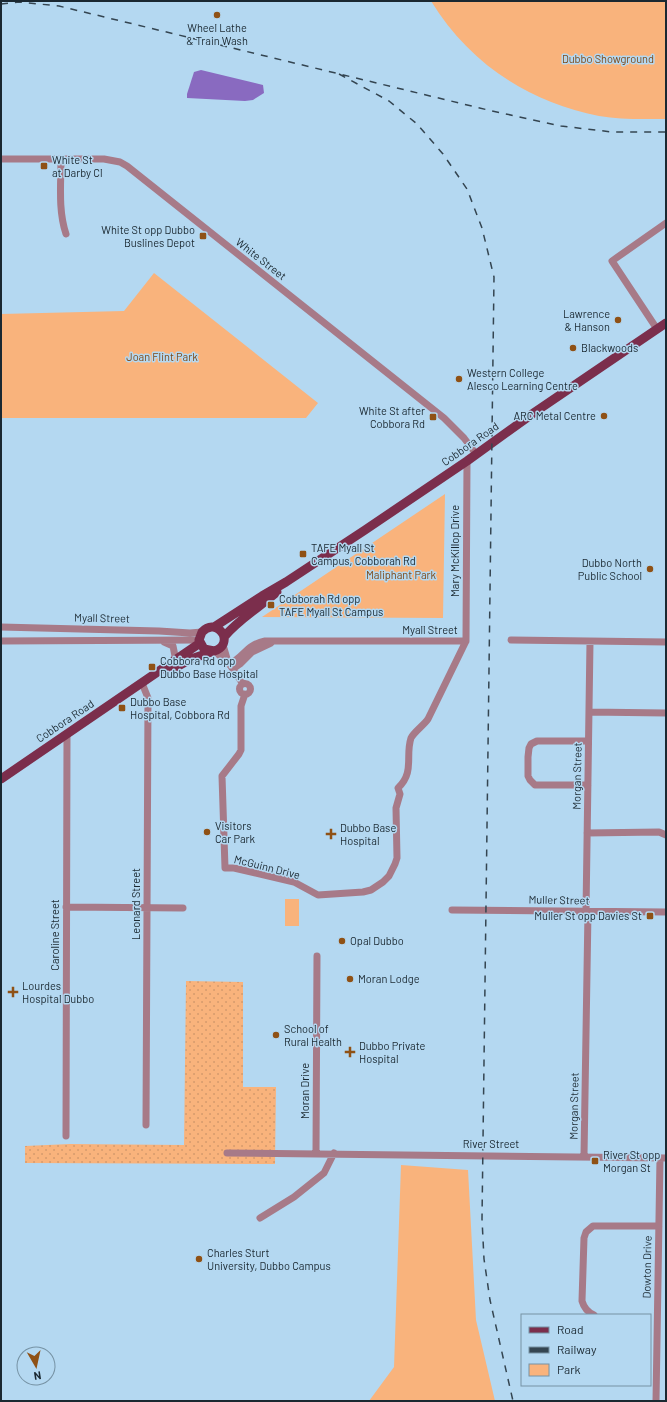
<svg xmlns="http://www.w3.org/2000/svg" width="667" height="1402" font-family="Barlow,sans-serif">
	<style>
		.grass { fill: url(#grass-dots) }
		.park { fill: #f9b37c }
		.water { fill: #896ac0 }
		.lines { fill: none; stroke-linecap: round; stroke-linejoin: round }
		.minor { stroke: #a77a88; stroke-width: 7 }
		.major { stroke: #7b2e4c; stroke-width: 9 }
		.rail { stroke: #344551; stroke-width: 1.5; stroke-dasharray: 7 7; stroke-linecap: butt }
		.poi-dot { fill: #8f5115; stroke: #b4d8f1; stroke-width: 1.5 }
		.labels { text-anchor: middle; stroke-width: 3; stroke-linejoin: round; paint-order: stroke }
		.poi-label { font-size: 11px; fill: #1a2831; stroke: #b4d8f1; text-anchor: start }
		.park-label { font-size: 11px; fill: #7e4816; stroke: #b4d8f1 }
		.street-label { font-size: 11px; fill: #1a2831; stroke: #b4d8f1 }
	</style>
	<defs>
		<pattern id="grass-dots" width="8" height="8" patternUnits="userSpaceOnUse"><rect width="8" height="8" fill="#f9b37c"/><path d="M2 2h.1M6 6h.1" fill="none" stroke="#d59a6c" stroke-width="1.8" stroke-linecap="round"/></pattern>
	</defs>
	<rect width="100%" height="100%" fill="#b4d8f1"/>
	<path class="grass" d="M186 981 243 982V1087H276L275 1164 25 1163V1146L70 1144 184 1145Z"/>
	<path class="park" d="M431 1H666V119C644 119 621 120 599 116 528 102 469 63 431 1Z
		M154 273 318 403 306 418H1V314L124 311Z
		M445 494 443 618 262 617Z
		M285 899H299V926H285Z
		M401 1165 468 1170 476 1320 495 1401H369L394 1367Z"/>
	<path class="water" d="M201 70 263 85 264 93 253 100 245 101 187 98V94L194 72Z"/>
	<g class="lines">
		<path class="minor" d="M1 159H104L120 162 127 166 444 418 464 438 476 454
			M61 159C61 184 58 210 66 234
			M657 329 612 261 666 223
			M1 627 159 631 190 633 202 632
			M511 640 666 642
			M1 641 199 640
			M164 642 173 646 175 656 173 662
			M223 645 228 662 243 684
			M215 651 222 658 228 662
			M229 664C245 657 245 645 265 641H466
			M233 669 240 664 252 652 271 643
			M142 683 148 698 146 1125
			M239.5 689a5.5 5.5 0 1 1 11 0a5.5 5.5 0 1 1-11 0Z
			M245 694 241 706V750L239 754 222 776 225 868H234L294 882 318 895 363 892 371 890 383 882 389 876 395 864 397 858 396 808 400 794 398 788C415 772 405 756 411 738 414 732 424 725 428 719L466 641 467 461
			M589 712 666 713
			M588 785H535L530 780 528 776V757L529 748 531 744 537 741H588
			M587 833 659 832 666 835
			M66 907 183 908
			M452 910 666 912
			M586 911 590 642
			M66 1136 67 734
			M227 1153 666 1158
			M316 1153 317 956
			M584 1156 588 911
			M260 1218 294 1197 324 1173 334 1153
			M594 1315C587 1312 584 1308 582 1301L584 1238 586 1232 593 1226H659
			M656 1401 660 1158"/>
		<path class="major" d="M214 627 262 596 286 582 365 530 467 461 535 412 666 323
			M224 637C239 619 260 607 277 592
			M169 671 191 659 217 650C223 647 226 641 223 634 218 626 209 624 202 632L199 640 204 649 214 651
			M1 779 200 643"/>
		<path class="rail" d="M1 4 19 2 59 6 488 110 561 126 612 132H666
			M339 74 389 101 417 124 443 154 467 189 482 228 494 277 482 1219 484 1259 490 1300 513 1401"/>
	</g>
	<g class="poi-dot">
		<circle cx="217" cy="15" r="4"/>
		<rect x="40" y="162" width="8" height="8" rx="2"/>
		<rect x="199" y="232" width="8" height="8" rx="2"/>
		<circle cx="618" cy="320" r="4"/>
		<circle cx="573" cy="348" r="4"/>
		<circle cx="459" cy="379" r="4"/>
		<circle cx="604" cy="416" r="4"/>
		<rect x="429" y="413" width="8" height="8" rx="2"/>
		<rect x="299" y="550" width="8" height="8" rx="2"/>
		<circle cx="650" cy="569" r="4"/>
		<rect x="267" y="601" width="8" height="8" rx="2"/>
		<rect x="148" y="663" width="8" height="8" rx="2"/>
		<rect x="118" y="704" width="8" height="8" rx="2"/>
		<circle cx="207" cy="832" r="4"/>
		<path d="M329 828h4v4h4v4h-4v4h-4v-4h-4v-4h4z"/>
		<rect x="646" y="912" width="8" height="8" rx="2"/>
		<circle cx="342" cy="941" r="4"/>
		<circle cx="350" cy="979" r="4"/>
		<path d="M11 986h4v4h4v4h-4v4h-4v-4h-4v-4h4z"/>
		<circle cx="276" cy="1035" r="4"/>
		<path d="M348 1046h4v4h4v4h-4v4h-4v-4h-4v-4h4z"/>
		<rect x="591" y="1157" width="8" height="8" rx="2"/>
		<circle cx="199" cy="1259" r="4"/>
	</g>
	<g class="labels">
		<g class="poi-label">
			<text x="217" y="32" text-anchor="middle">Wheel Lathe<tspan x="217" dy="13">&amp; Train Wash</tspan></text>
			<text x="52" y="164">White St<tspan x="52" dy="13">at Darby Cl</tspan></text>
			<text x="195" y="234" text-anchor="end">White St opp Dubbo<tspan x="195" dy="13">Buslines Depot</tspan></text>
			<text x="610" y="318" text-anchor="end">Lawrence<tspan x="610" dy="13">&amp; Hanson</tspan></text>
			<text x="581" y="352">Blackwoods</text>
			<text x="467" y="377">Western College<tspan x="467" dy="13">Alesco Learning Centre</tspan></text>
			<text x="425" y="415" text-anchor="end">White St after<tspan x="425" dy="13">Cobbora Rd</tspan></text>
			<text x="596" y="420" text-anchor="end">ARC Metal Centre</text>
			<text x="311" y="552">TAFE Myall St<tspan x="311" dy="13">Campus, Cobborah Rd</tspan></text>
			<text x="642" y="567" text-anchor="end">Dubbo North<tspan x="642" dy="13">Public School</tspan></text>
			<text x="279" y="603">Cobborah Rd opp<tspan x="279" dy="13">TAFE Myall St Campus</tspan></text>
			<text x="160" y="665">Cobbora Rd opp<tspan x="160" dy="13">Dubbo Base Hospital</tspan></text>
			<text x="130" y="706">Dubbo Base<tspan x="130" dy="13">Hospital, Cobbora Rd</tspan></text>
			<text x="215" y="830">Visitors<tspan x="215" dy="13">Car Park</tspan></text>
			<text x="340" y="832">Dubbo Base<tspan x="340" dy="13">Hospital</tspan></text>
			<text x="642" y="920" text-anchor="end">Muller St opp Davies St</text>
			<text x="350" y="945">Opal Dubbo</text>
			<text x="358" y="983">Moran Lodge</text>
			<text x="22" y="990">Lourdes<tspan x="22" dy="13">Hospital Dubbo</tspan></text>
			<text x="284" y="1033">School of<tspan x="284" dy="13">Rural Health</tspan></text>
			<text x="359" y="1050">Dubbo Private<tspan x="359" dy="13">Hospital</tspan></text>
			<text x="603" y="1159">River St opp<tspan x="603" dy="13">Morgan St</tspan></text>
			<text x="207" y="1257">Charles Sturt<tspan x="207" dy="13">University, Dubbo Campus</tspan></text>
		</g>
		<g class="park-label">
			<text x="608" y="63">Dubbo Showground</text>
			<text x="162" y="361">Joan Flint Park</text>
			<text x="401" y="579">Maliphant Park</text>
		</g>
		<g class="street-label">
			<text transform="translate(261 259) rotate(38)" y="4">White Street</text>
			<text transform="translate(470 444) rotate(-35)" y="4">Cobbora Road</text>
			<text transform="translate(455 551) rotate(-90)" y="4">Mary McKillop Drive</text>
			<text transform="translate(102 618) rotate(1)" y="4">Myall Street</text>
			<text x="430" y="634">Myall Street</text>
			<text transform="translate(65 721) rotate(-34)" y="4">Cobbora Road</text>
			<text transform="translate(577 776) rotate(-89)" y="4">Morgan Street</text>
			<text transform="translate(267 867) rotate(14)" y="4">McGuinn Drive</text>
			<text transform="translate(559 900) rotate(1)" y="4">Muller Street</text>
			<text transform="translate(136 904) rotate(-90)" y="4">Leonard Street</text>
			<text transform="translate(55 935) rotate(-90)" y="4">Caroline Street</text>
			<text transform="translate(305 1091) rotate(-90)" y="4">Moran Drive</text>
			<text transform="translate(574 1106) rotate(-89)" y="4">Morgan Street</text>
			<text x="491" y="1148">River Street</text>
			<text transform="translate(647 1267) rotate(-89)" y="4">Dowton Drive</text>
		</g>
	</g>
	<rect width="667" height="1402" fill="none" stroke="#1a2831" stroke-width="4"/>
	<rect x="521" y="1314" width="130" height="72" fill="#b4d8f1" stroke="#7692a4"/>
	<rect x="529" y="1327" width="20" height="6" fill="#7b2e4c" stroke="#7692a4"/>
	<text x="557" y="1334" font-size="12" fill="#1a2831">Road</text>
	<rect x="529" y="1347" width="20" height="6" fill="#344551" stroke="#7692a4"/>
	<text x="557" y="1354" font-size="12" fill="#1a2831">Railway</text>
	<rect x="529" y="1364" width="20" height="12" fill="#f9b37c" stroke="#7692a4"/>
	<text x="557" y="1374" font-size="12" fill="#1a2831">Park</text>
	<g transform="translate(36 1366) rotate(171)"><circle r="19" fill="#b4d8f1" stroke="#7692a4"/>
	<path d="M0-3L7 15L0 10L-7 15Z" fill="#8f5115"/>
	<text y="-6" font-size="11" font-weight="bold" text-anchor="middle" fill="#1a2831">N</text>
	</g>
</svg>
